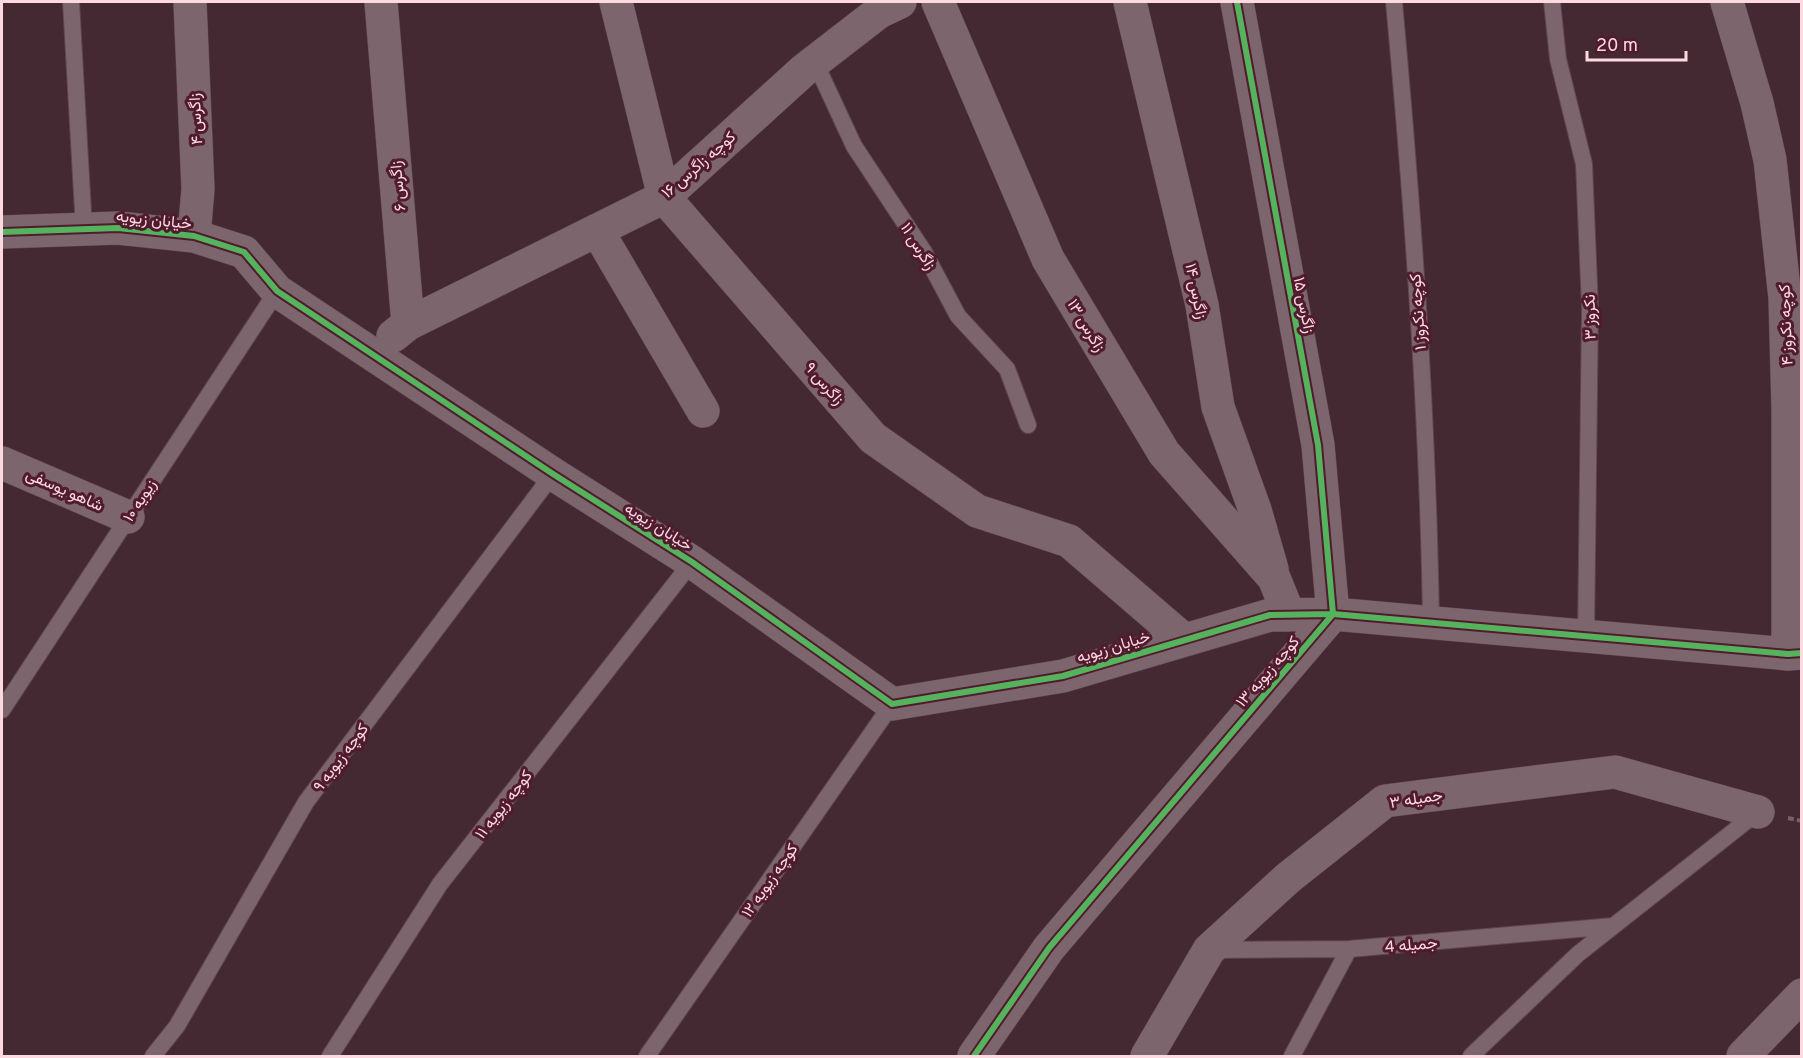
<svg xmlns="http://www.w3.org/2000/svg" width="1803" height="1058" font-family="Overpass,Vazirmatn,sans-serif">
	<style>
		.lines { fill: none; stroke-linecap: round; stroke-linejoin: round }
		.service-casing { stroke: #5f464e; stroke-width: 18 }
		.minor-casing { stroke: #5f464e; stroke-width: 34 }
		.path { stroke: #766067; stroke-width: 4; stroke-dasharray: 6 3; stroke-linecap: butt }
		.service { stroke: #7d656d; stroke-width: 16 }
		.minor { stroke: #7d656d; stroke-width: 33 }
		.cycleway-casing { stroke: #511b2e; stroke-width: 10 }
		.cycleway { stroke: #56b35d; stroke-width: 6 }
		.labels { text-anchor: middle; stroke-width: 6; stroke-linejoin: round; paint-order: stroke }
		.street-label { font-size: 16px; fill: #fdd9e2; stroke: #511b2e }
	</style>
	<rect width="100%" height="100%" fill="#442832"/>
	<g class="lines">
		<defs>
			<path id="service" d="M71 2 84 229
				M1394 2C1413 208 1428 416 1431 623
				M1552 2 1558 59 1584 164 1590 308 1586 637
				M815 62 854 146 924 252 958 316 1007 369 1028 425
				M2 710 277 291
				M1213 950 1349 949 1613 926
				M153 1056 177 1026 306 802 553 474
				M330 1056 440 884 692 562
				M647 1056 892 704
				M1292 1056 1349 949
				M1471 1056 1578 954 1758 812"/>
			<path id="minor" d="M190 2 198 189 194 236
				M381 2 408 324 393 336
				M616 2 664 197 873 438 977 511 1069 541 1183 639
				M938 2 1048 259 1164 453 1274 578 1289 615
				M1130 2 1202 305 1218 407 1255 510 1272 569
				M1727 2 1757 103 1770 160 1785 298 1788 410V654
				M597 230 703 411
				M2 232 118 228 194 236 244 252 277 291 553 474 692 562 892 704 1063 676 1270 615 1333 614 1318 445 1237 2
				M408 324 664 197 804 70 879 12 900 2
				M2 463 128 517
				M974 1056 1049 948 1333 614 1788 654 1802 653
				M1147 1056 1209 950 1288 878 1385 801 1615 772 1758 812
				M1743 1056 1802 995"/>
		</defs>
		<use href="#service" class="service-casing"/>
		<use href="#minor" class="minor-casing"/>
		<path class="path" d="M1788 818 1802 821"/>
		<use href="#service" class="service"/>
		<use href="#minor" class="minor"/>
		<defs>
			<path id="cycleway" d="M2 232 118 228 194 236 244 252 277 291 553 474 692 562 892 704 1063 676 1270 615 1333 614 1318 445 1237 2
				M974 1056 1049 948 1333 614 1788 654 1802 653"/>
		</defs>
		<use href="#cycleway" class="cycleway-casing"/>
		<use href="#cycleway" class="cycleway"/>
	</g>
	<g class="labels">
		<g class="street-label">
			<text transform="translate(195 119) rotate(-93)" y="6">زاگرس ۴</text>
			<text transform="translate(698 164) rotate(-41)" y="6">کوچه زاگرس ۱۶</text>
			<text transform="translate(397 186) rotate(-95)" y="6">زاگرس ۶</text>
			<text transform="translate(154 219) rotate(6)" y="6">خیابان زیویه</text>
			<text transform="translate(919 246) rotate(58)" y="6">زاگرس ۱۱</text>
			<text transform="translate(1197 291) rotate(78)" y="6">زاگرس ۱۴</text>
			<text transform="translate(1305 305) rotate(79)" y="6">زاگرس ۱۵</text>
			<text transform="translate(1417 312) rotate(-94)" y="6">کوچه نکروز ۱</text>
			<text transform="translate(1589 317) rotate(-91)" y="6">نکروز ۳</text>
			<text transform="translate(1087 325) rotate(59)" y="6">زاگرس ۱۳</text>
			<text transform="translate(1785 325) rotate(-92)" y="6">کوچه نکروز ۴</text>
			<text transform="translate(825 383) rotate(49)" y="6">زاگرس ۹</text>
			<text transform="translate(65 489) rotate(24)" y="6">شاهو یوسفی</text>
			<text transform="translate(139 500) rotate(-57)" y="6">زیویه ۱۰</text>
			<text transform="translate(659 526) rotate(32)" y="6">خیابان زیویه</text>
			<text transform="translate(1113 646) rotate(-17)" y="6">خیابان زیویه</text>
			<text transform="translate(1267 671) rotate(-49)" y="6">کوچه زیویه ۱۳</text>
			<text transform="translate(340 757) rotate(-53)" y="6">کوچه زیویه ۹</text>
			<text transform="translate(1416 798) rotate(-9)" y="6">جمیله ۳</text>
			<text transform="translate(503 804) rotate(-52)" y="6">کوچه زیویه ۱۱</text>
			<text transform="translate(769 880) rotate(-55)" y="6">کوچه زیویه ۱۲</text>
			<text transform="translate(1411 944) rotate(-5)" y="6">جمیله 4</text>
		</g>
	</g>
	<rect width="1803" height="1058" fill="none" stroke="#fdd9e2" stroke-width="6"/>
	<path d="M1587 51v9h99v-9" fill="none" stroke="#fdd9e2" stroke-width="3"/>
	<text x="1596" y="51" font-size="18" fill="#fdd9e2" stroke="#511b2e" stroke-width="4.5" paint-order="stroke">20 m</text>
</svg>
